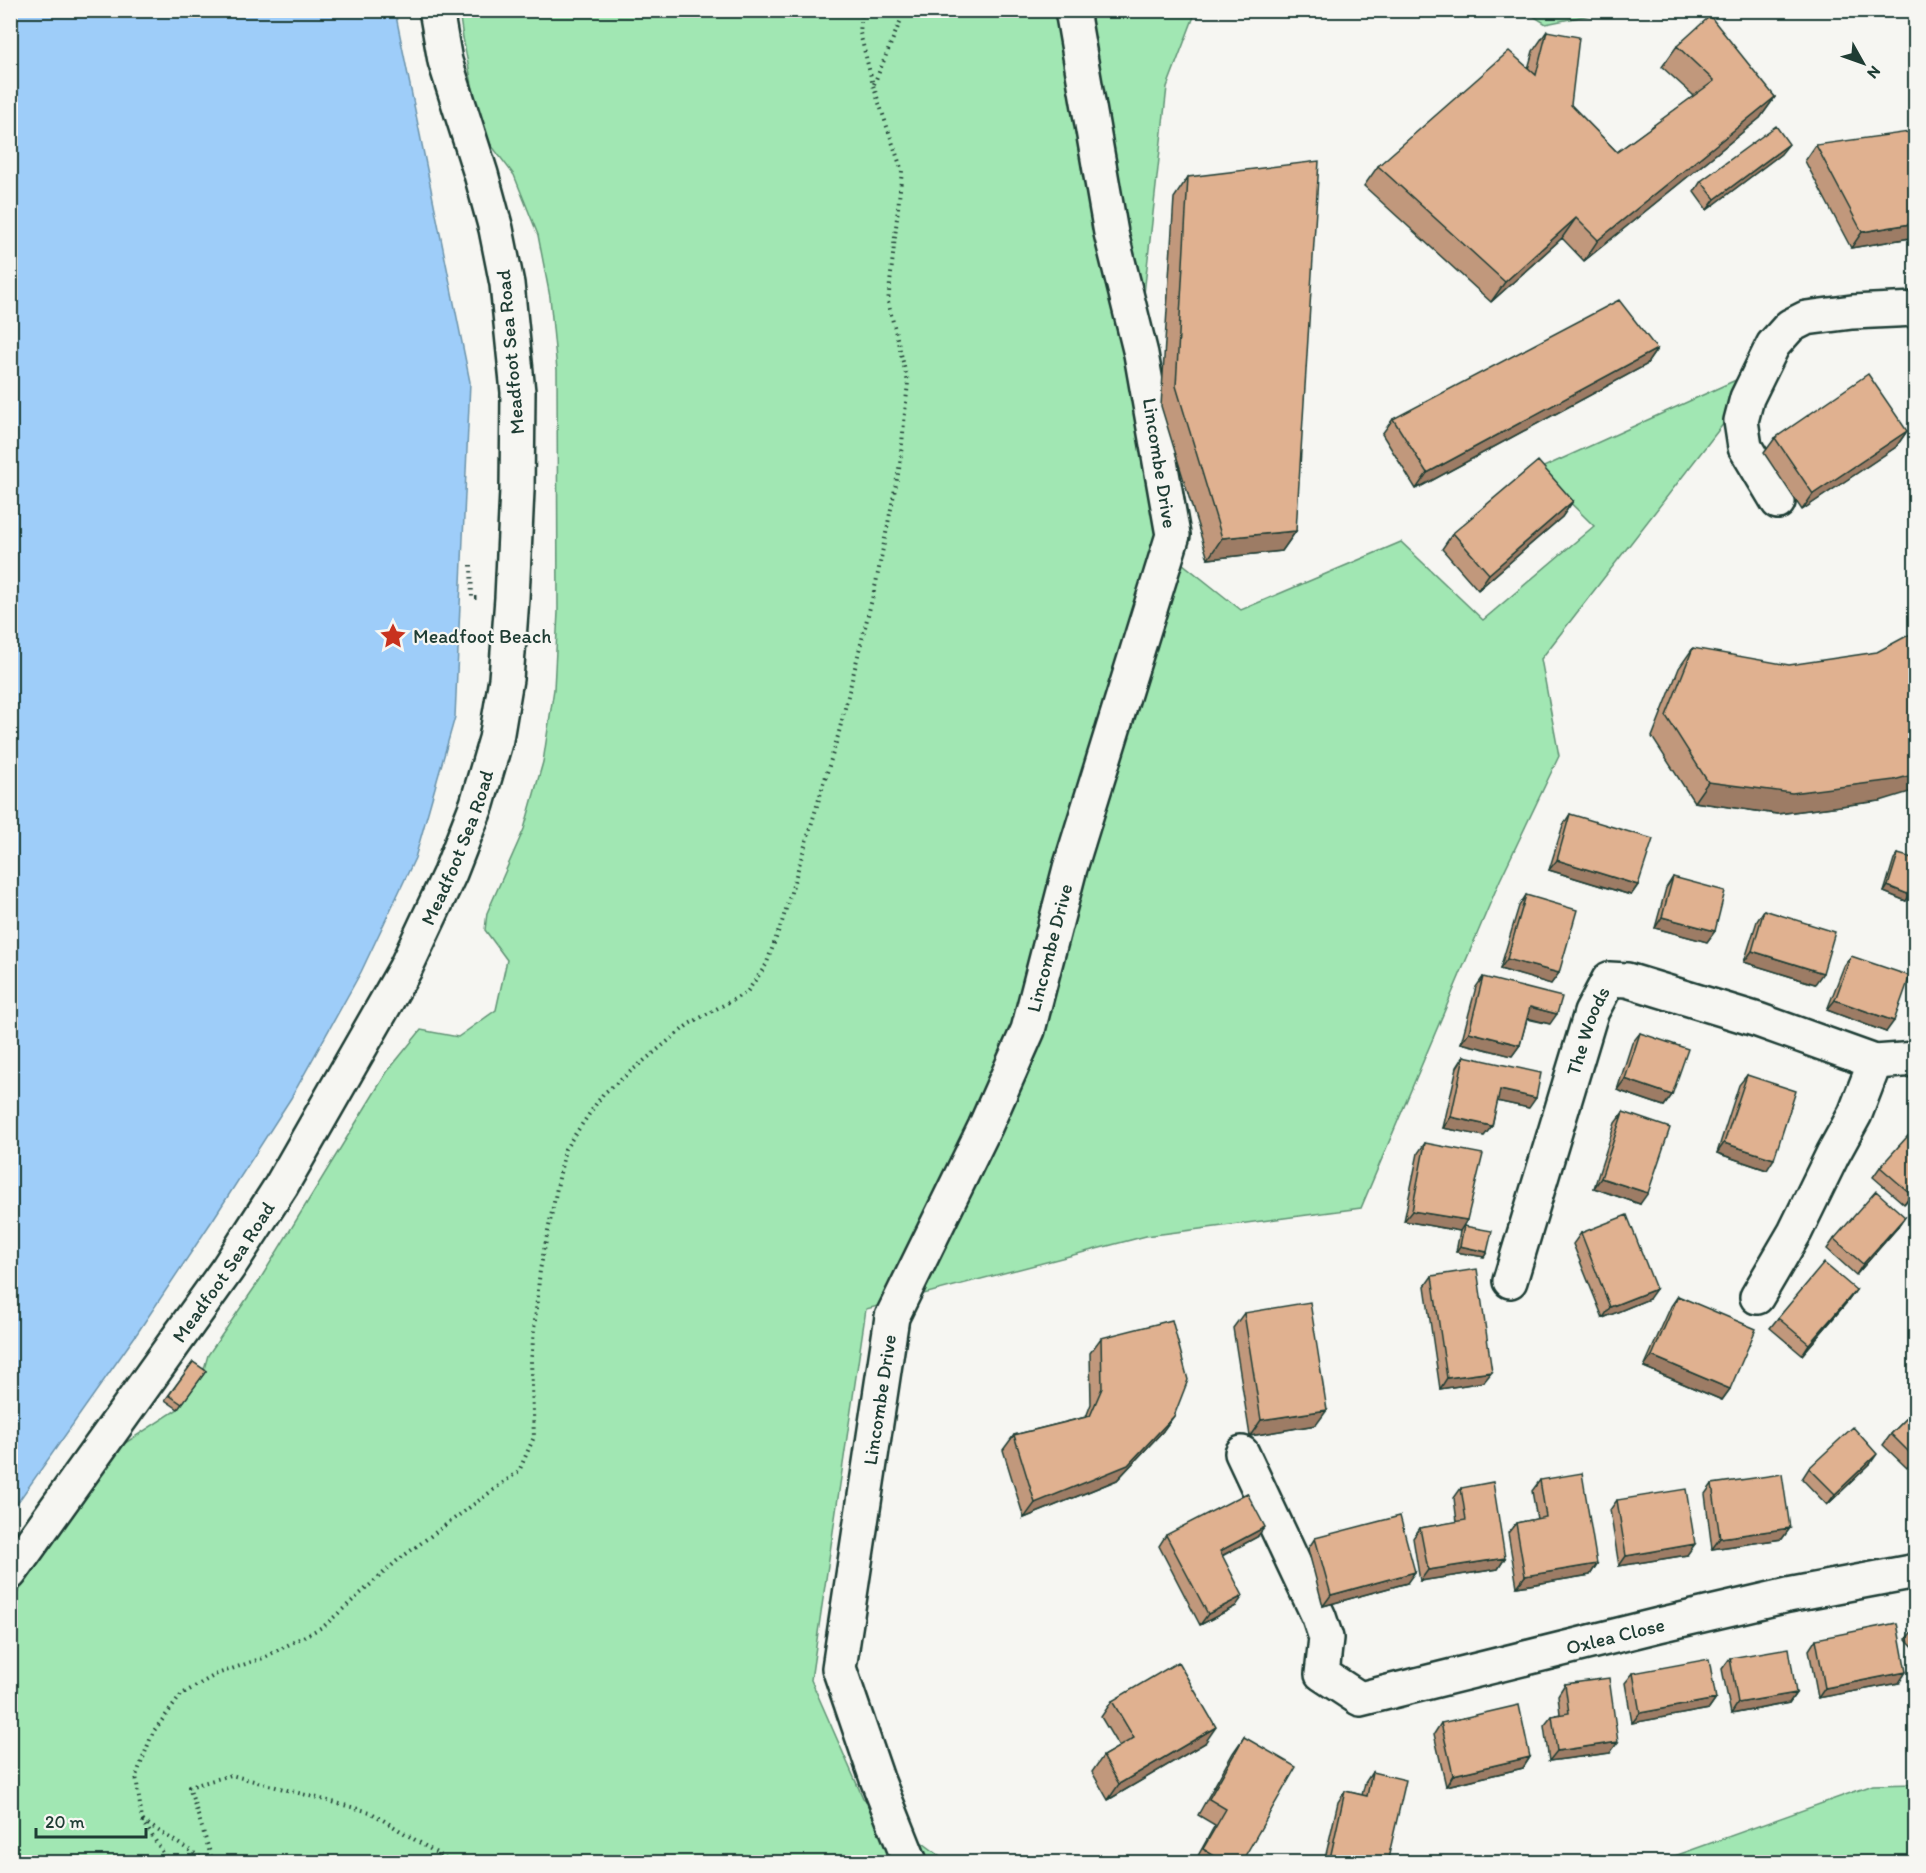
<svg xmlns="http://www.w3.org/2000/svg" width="1926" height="1873" font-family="Itim,sans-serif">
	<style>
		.green { fill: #a1e7b3; stroke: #609274; stroke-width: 1.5 }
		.water { fill: #9ecdf9; stroke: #6b93aa; stroke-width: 1.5 }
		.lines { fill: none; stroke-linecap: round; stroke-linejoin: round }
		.minor-casing { stroke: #1f3d34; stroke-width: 38 }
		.path { stroke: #1f3d34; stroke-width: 4; stroke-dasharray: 1.5 4.5; stroke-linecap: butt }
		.minor { stroke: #f6f6f2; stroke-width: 33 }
		.wall { fill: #c1987c; stroke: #1f3d34; stroke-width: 1.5 }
		.shaded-wall { fill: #9d7c65; stroke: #1f3d34; stroke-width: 1.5 }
		.building { fill: #e0b190; stroke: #1f3d34; stroke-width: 1.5 }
		.labels { text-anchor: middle; stroke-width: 4.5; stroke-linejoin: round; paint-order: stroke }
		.street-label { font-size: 20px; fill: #1f3d34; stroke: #f6f6f2 }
		.poi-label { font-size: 20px; fill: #1f3d34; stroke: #f6f6f2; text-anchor: start }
	</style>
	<rect width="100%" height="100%" fill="#f6f6f2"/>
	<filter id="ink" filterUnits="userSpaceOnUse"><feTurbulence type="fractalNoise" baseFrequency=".0167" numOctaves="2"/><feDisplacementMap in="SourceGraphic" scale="12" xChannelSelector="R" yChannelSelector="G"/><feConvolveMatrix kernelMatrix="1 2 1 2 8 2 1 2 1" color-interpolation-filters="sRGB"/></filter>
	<g filter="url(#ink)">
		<path class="green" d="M459 11H1196L1167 87 1142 312 1158 544 1241 610 1401 542 1483 620 1594 526 1537 470 1769 365 1541 659 1559 756 1500 880 1361 1208 1146 1236 866 1309 811 1680 863 1798 948 1862H11V1602L122 1445 178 1409 202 1376 208 1355 259 1281 387 1072 421 1030 458 1037 496 1010 507 960 485 930 487 913 524 829 543 762 554 689 558 612 557 370 550 297 538 235 514 175 485 137 477 110 463 38Z
			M1525 11H1609L1546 24Z
			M1915 1784V1862H1658L1873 1785Z"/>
		<path class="water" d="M11 10 395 11 470 382 455 717 415 858 361 972 291 1098 214 1218 138 1332 11 1512Z"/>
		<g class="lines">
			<defs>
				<g id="minor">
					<path d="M1778 502 1745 447 1741 421 1747 398 1773 345 1790 326 1806 318 1852 312 1916 309"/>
					<path id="s1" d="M1510 1281 1591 1013 1609 979 1627 980 1758 1020 1875 1062 1916 1059"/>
					<path d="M1757 1297 1795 1232 1833 1154 1855 1114 1875 1062"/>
					<path id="s2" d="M1242 1453 1319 1617 1326 1638 1322 1674 1360 1699 1659 1625 1788 1595 1916 1571"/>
					<path id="s3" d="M10 1573 228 1268 281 1186 405 969 450 873 477 804 496 739 506 679 512 598 517 490 518 392 507 284 496 229 481 174 445 61 436 10"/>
					<path id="s4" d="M910 1862 877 1779 839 1668 892 1317 985 1127 1028 1030 1070 868 1173 535 1141 354 1111 233 1072 10"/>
				</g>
			</defs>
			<use href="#minor" class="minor-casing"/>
			<path class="path" d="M874 84 905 10
				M471 565 472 598H478
				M143 1821 208 1862
				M169 1862 142 1820 136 1776 153 1732 182 1694 217 1674 263 1658 324 1626 398 1560 519 1471 534 1437 531 1361 540 1270 565 1149 603 1094 689 1024 747 992 766 965 782 922 838 736 876 583 900 464 908 382 888 302 902 171 873 85 860 33 862 10
				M213 1862 189 1787 231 1775 370 1812 451 1862"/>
			<use href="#minor" class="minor"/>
		</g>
		<path class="wall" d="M1547 31 1571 105 1617 152 1694 96 1662 67 1677 46 1775 97 1760 118 1584 261 1562 238 1491 302 1364 186 1378 166 1528 69 1533 51Z
			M1816 145 1916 237 1851 248 1805 161Z
			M1781 154 1707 210 1694 192 1701 181Z
			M1188 177 1296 531 1282 551 1208 559 1161 406 1174 198Z
			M1657 349 1646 365 1416 489 1382 434 1393 419Z
			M1907 431 1896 447 1802 510 1764 453 1775 438Z
			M1573 501 1562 517 1478 590 1442 549 1453 533Z
			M1693 648 1880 801 1777 814 1694 802 1652 737 1679 668Z
			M1570 814 1638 885 1631 895 1549 870 1563 825Z
			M1898 854 1910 895 1906 901 1884 892 1894 859Z
			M1673 877 1715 931 1707 942 1655 928 1666 888Z
			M1526 895 1559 973 1551 984 1500 969 1519 906Z
			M1764 910 1815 984 1744 962 1757 921Z
			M1851 956 1886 1032 1827 1010 1844 966Z
			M1483 977 1550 1024 1527 1019 1520 1045 1512 1056 1461 1043 1476 987Z
			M1640 1033 1672 1095 1664 1106 1617 1090 1632 1043Z
			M1464 1056 1529 1108 1497 1101 1492 1126 1484 1136 1443 1128 1457 1067Z
			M1747 1075 1767 1170 1717 1153 1739 1085Z
			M1623 1112 1640 1204 1594 1188 1615 1123Z
			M1425 1143 1464 1226 1487 1252 1484 1257 1456 1252 1460 1231 1404 1221 1418 1153Z
			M1880 1167 1916 1191 1904 1204 1873 1177Z
			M1905 1217 1898 1227 1856 1275 1827 1249 1834 1239Z
			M1581 1233 1649 1299 1603 1318 1573 1244Z
			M1432 1276 1484 1382 1440 1389 1425 1286Z
			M1856 1290 1848 1301 1802 1355 1770 1328 1778 1318Z
			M1678 1296 1730 1389 1722 1400 1644 1367 1671 1306Z
			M1244 1313 1316 1425 1250 1436 1233 1328Z
			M1101 1338 1163 1431 1117 1480 1024 1518 1003 1450 1014 1435 1086 1417 1091 1404 1090 1353Z
			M193 1362 206 1371 178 1409 165 1400Z
			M1916 1409V1460L1907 1468 1883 1445 1891 1434Z
			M1870 1464 1827 1505 1802 1479 1809 1468Z
			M1540 1480 1597 1564 1590 1575 1517 1587 1508 1533 1516 1523 1537 1519 1532 1491Z
			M1712 1484 1790 1528 1782 1539 1712 1549 1705 1494Z
			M1461 1488 1505 1558 1498 1569 1420 1581 1413 1538 1420 1528 1457 1522 1454 1498Z
			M1617 1500 1687 1555 1619 1566 1610 1510Z
			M1166 1535 1257 1537 1222 1556 1236 1606 1200 1625 1159 1546Z
			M1315 1538 1407 1583 1323 1606 1308 1549Z
			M1916 1626V1650L1906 1639Z
			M1816 1639 1899 1683 1818 1698 1809 1650Z
			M1730 1658 1796 1693 1789 1703 1731 1714 1722 1669Z
			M1633 1673 1716 1699 1709 1709 1632 1723 1625 1683Z
			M1565 1684 1610 1753 1549 1761 1544 1726 1552 1716 1560 1714 1558 1695Z
			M1112 1701 1205 1743 1108 1800 1092 1772 1103 1756 1119 1747 1101 1717Z
			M1441 1723 1530 1757 1523 1768 1446 1786 1434 1734Z
			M1244 1737 1241 1863H1194L1215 1825 1198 1815 1233 1753Z
			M1372 1772 1387 1863H1324L1338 1802 1345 1791 1362 1795 1365 1783Z"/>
		<path class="shaded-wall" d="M1775 97 1760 118 1584 261 1598 240Z
			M1789 144 1781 154 1707 210 1715 199Z
			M1576 218 1562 238 1491 302 1505 282Z
			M1916 223V237L1851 248 1862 232Z
			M1657 349 1646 365 1416 489 1427 473Z
			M1907 431 1896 447 1802 510 1813 494Z
			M1573 501 1562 517 1478 590 1489 574Z
			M1296 531 1282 551 1208 559 1222 538Z
			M1916 774V790L1880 801 1777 814 1694 802 1708 782Z
			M1557 860 1638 885 1631 895 1549 870Z
			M1888 886 1910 895 1906 901 1884 892Z
			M1662 917 1715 931 1707 942 1655 928Z
			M1752 951 1823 973 1815 984 1744 962Z
			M1507 959 1559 973 1551 984 1500 969Z
			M1835 1000 1894 1021 1886 1032 1827 1010Z
			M1530 1007 1557 1014 1550 1024 1523 1017Z
			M1469 1032 1520 1045 1512 1056 1461 1043Z
			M1625 1079 1672 1095 1664 1106 1617 1090Z
			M1500 1090 1536 1098 1529 1108 1492 1100Z
			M1451 1117 1492 1126 1484 1136 1443 1128Z
			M1724 1143 1774 1159 1767 1170 1717 1153Z
			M1601 1178 1648 1193 1640 1204 1594 1188Z
			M1916 1189V1191L1904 1204 1911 1194Z
			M1412 1211 1467 1220 1460 1231 1404 1221Z
			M1905 1217 1898 1227 1856 1275 1863 1264Z
			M1460 1246 1487 1252 1484 1257 1456 1252Z
			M1656 1289 1649 1299 1603 1318 1610 1307Z
			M1856 1290 1848 1301 1802 1355 1809 1344Z
			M1652 1356 1730 1389 1722 1400 1644 1367Z
			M1492 1372 1484 1382 1440 1389 1447 1378Z
			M1327 1410 1316 1425 1250 1436 1261 1420Z
			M1174 1416 1163 1431 1117 1480 1024 1518 1035 1503Z
			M1877 1454 1870 1464 1827 1505 1835 1494Z
			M1916 1457V1460L1907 1468Z
			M1265 1527 1257 1537 1212 1561 1220 1551Z
			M1790 1528 1782 1539 1712 1549 1720 1538Z
			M1695 1544 1687 1555 1619 1566 1626 1556Z
			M1505 1558 1498 1569 1420 1581 1428 1570Z
			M1597 1564 1590 1575 1517 1587 1525 1576Z
			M1415 1572 1407 1583 1323 1606 1331 1595Z
			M1243 1596 1236 1606 1200 1625 1208 1614Z
			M1906 1672 1899 1683 1818 1698 1825 1688Z
			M1796 1693 1789 1703 1731 1714 1738 1703Z
			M1716 1699 1709 1709 1632 1723 1640 1713Z
			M1216 1727 1205 1743 1108 1800 1119 1784Z
			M1618 1742 1610 1753 1549 1761 1557 1751Z
			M1530 1757 1523 1768 1446 1786 1453 1775Z"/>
		<path class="building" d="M1710 16 1775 97 1598 240 1576 218 1505 282 1378 166 1509 51 1536 75 1547 31 1579 37 1571 105 1617 152 1714 81 1677 46Z
			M1776 126 1789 144 1715 199 1701 181Z
			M1916 131V223L1862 232 1816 145Z
			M1319 161 1296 531 1222 538 1176 386 1188 177Z
			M1619 300 1657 349 1427 473 1393 419Z
			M1868 374 1907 431 1813 494 1775 438Z
			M1538 461 1573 501 1489 574 1453 533Z
			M1916 631V774L1894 780 1792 793 1708 782 1666 716 1693 648 1789 665 1877 652Z
			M1570 814 1653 839 1638 885 1557 860Z
			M1898 854 1916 859V876L1910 895 1888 886Z
			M1673 877 1725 891 1715 931 1662 917Z
			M1526 895 1577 910 1559 973 1507 959Z
			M1764 910 1835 932 1823 973 1752 951Z
			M1851 956 1910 976 1894 1021 1835 1000Z
			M1483 977 1562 997 1557 1014 1530 1007 1520 1045 1469 1032Z
			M1640 1033 1688 1049 1672 1095 1625 1079Z
			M1464 1056 1541 1073 1536 1098 1500 1090 1492 1126 1451 1117Z
			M1747 1075 1796 1091 1774 1159 1724 1143Z
			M1623 1112 1670 1128 1648 1193 1601 1178Z
			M1916 1127V1189L1911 1194 1880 1167Z
			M1425 1143 1483 1154 1467 1220 1412 1211Z
			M1876 1191 1905 1217 1863 1264 1834 1239Z
			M1627 1215 1656 1289 1610 1307 1581 1233Z
			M1464 1226 1492 1231 1487 1252 1460 1246Z
			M1824 1263 1856 1290 1809 1344 1778 1318Z
			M1477 1269 1492 1372 1447 1378 1432 1276Z
			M1678 1296 1756 1329 1730 1389 1652 1356Z
			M1310 1302 1327 1410 1261 1420 1244 1313Z
			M1172 1320 1188 1380 1174 1416 1128 1465 1035 1503 1014 1435 1090 1416 1102 1388 1101 1338Z
			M193 1362 206 1371 182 1404 169 1395Z
			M1916 1409V1457L1915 1458 1891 1434Z
			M1853 1427 1877 1454 1835 1494 1809 1468Z
			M1582 1473 1597 1564 1525 1576 1516 1523 1546 1517 1540 1480Z
			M1782 1474 1790 1528 1720 1538 1712 1484Z
			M1493 1482 1505 1558 1428 1570 1420 1528 1466 1520 1461 1488Z
			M1686 1489 1695 1544 1626 1556 1617 1500Z
			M1247 1493 1265 1527 1220 1551 1243 1596 1208 1614 1166 1535Z
			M1400 1516 1415 1572 1331 1595 1315 1538Z
			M1897 1623 1906 1672 1825 1688 1816 1639Z
			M1789 1648 1796 1693 1738 1703 1730 1658Z
			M1709 1659 1716 1699 1640 1713 1633 1673Z
			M1178 1662 1216 1727 1119 1784 1103 1756 1134 1738 1112 1701Z
			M1609 1678 1618 1742 1557 1751 1552 1716 1569 1713 1565 1684Z
			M1519 1705 1530 1757 1453 1775 1441 1723Z
			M1244 1737 1296 1767 1241 1863H1226L1203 1849 1226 1809 1209 1799Z
			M1372 1772 1406 1780 1387 1863H1329L1345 1791 1367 1796Z"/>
	</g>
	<defs>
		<symbol id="sight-bare" viewBox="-9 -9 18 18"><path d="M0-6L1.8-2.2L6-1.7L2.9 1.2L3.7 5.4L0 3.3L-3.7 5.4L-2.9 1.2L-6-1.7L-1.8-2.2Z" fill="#c8321e" stroke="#f6f6f2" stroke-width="2.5" paint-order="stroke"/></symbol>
	</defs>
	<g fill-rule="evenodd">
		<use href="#sight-bare" x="374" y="617" width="38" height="38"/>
	</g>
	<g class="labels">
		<g class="street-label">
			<text transform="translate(510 352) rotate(-95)" y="7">Meadfoot Sea Road</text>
			<text transform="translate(1160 463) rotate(81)" y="7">Lincombe Drive</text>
			<text dy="7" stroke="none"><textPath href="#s3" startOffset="855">Meadfoot Sea Road</textPath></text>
			<text dy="7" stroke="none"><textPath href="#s4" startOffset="964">Lincombe Drive</textPath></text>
			<text dy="7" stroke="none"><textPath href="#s1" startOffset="262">The Woods</textPath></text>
			<text dy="7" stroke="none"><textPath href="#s3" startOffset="369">Meadfoot Sea Road</textPath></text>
			<text dy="7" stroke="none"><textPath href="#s4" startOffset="478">Lincombe Drive</textPath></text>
			<text dy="7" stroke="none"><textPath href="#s2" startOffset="548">Oxlea Close</textPath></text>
		</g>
		<g class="poi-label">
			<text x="413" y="643">Meadfoot Beach</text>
		</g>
	</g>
	<rect width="1926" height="1873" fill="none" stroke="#f6f6f2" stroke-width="36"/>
	<rect x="18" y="18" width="1890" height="1837" fill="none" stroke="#1f3d34" stroke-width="2" filter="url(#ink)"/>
	<g transform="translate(1863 63) rotate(130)" stroke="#f6f6f2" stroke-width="4.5" paint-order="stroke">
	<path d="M0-4.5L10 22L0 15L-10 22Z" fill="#1f3d34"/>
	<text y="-9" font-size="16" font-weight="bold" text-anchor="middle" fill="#1f3d34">N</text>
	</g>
	<path d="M36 1828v9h110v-9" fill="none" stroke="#1f3d34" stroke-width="3"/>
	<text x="45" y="1828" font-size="18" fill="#1f3d34" stroke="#f6f6f2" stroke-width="4.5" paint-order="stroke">20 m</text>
</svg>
